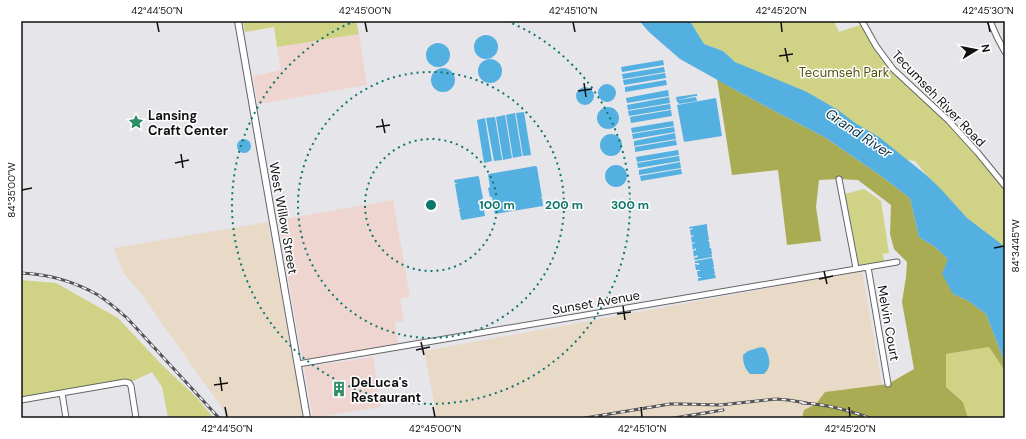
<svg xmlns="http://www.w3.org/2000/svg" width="1026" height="439" font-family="'DM Sans',sans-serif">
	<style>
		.commercial { fill: #efd5d0 }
		.industrial { fill: #e9d9c7 }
		.green { fill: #d0d386 }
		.forest { fill: #a9ac52 }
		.water { fill: #55b0e2 }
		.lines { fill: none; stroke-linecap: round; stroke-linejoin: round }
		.minor-casing { stroke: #656468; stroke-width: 7 }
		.tertiary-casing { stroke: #656468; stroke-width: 8 }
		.minor { stroke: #fff; stroke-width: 5 }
		.tertiary { stroke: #fff; stroke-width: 6 }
		.rail-casing { stroke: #555557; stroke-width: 3 }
		.rail { stroke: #fff; stroke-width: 1.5; stroke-dasharray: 4.5; stroke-linecap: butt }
		.ticks { fill: none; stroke: #101011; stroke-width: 1.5 }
		.ring { fill: none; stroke: #0f766e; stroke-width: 2; stroke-dasharray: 2 4 }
		.labels { text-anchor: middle; stroke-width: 3; stroke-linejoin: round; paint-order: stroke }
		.park-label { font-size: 13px; fill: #50510c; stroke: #fff }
		.street-label { font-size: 13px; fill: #101011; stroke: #fff }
		.poi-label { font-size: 13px; font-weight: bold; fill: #101011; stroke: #fff; text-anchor: start }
		.water-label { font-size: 14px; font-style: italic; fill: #0c354a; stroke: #fff }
		.centre { fill: #0f766e; stroke: #fff; stroke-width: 2 }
		.ring-label { font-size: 12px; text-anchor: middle; font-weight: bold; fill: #0f766e; stroke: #fff; stroke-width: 3; stroke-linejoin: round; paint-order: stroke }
		.neatline { fill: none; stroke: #101011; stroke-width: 1.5 }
		.ticks-label { font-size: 10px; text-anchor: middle; fill: #101011 }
	</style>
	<rect width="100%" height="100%" fill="#e6e5e9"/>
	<path class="commercial" d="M359 34 367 85 259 104 258 106 253 76 281 70 277 47Z
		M393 200 410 297 400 298 404 321 395 322 398 344 308 359H303L302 357 278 220Z
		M373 357 381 407 313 418 304 367Z"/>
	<path class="industrial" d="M268 222 303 418H229L142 295 123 272 114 248Z
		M862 271 882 385 835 391 839 418H437L424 351Z"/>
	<path class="green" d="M243 21H356L359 34 277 47 274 27 245 32Z
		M690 21H834L839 32 863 24 884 59 928 102 1005 186V255L949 202 915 161 893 158 735 62 723 51 704 44Z
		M864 189 881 201 889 253 883 254 884 261 859 265 845 194Z
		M21 280 56 283 118 318 161 364 195 396 214 418H168L162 387 152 372 129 383 21 401Z
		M989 347 1005 371V418H968L963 402 946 387V354Z"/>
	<path class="forest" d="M717 79 739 92 826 138 881 176 910 198 919 237 935 247 948 259 953 294 967 300 986 314 1003 358 1005 360V371L989 347 946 354V387L963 402 968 418H802L804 410 816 404 825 392 888 384 914 369 902 302 906 277 907 262 894 249 890 234 891 205 858 180 839 179 819 180 816 207 821 241 787 245 778 170 732 175Z"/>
	<path class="water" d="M640 21H690L704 44 723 51 735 62 807 92 838 110 855 123 879 137 925 174 940 188 967 218 1000 243 1005 248V360L1003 358 986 314 967 300 953 294 942 274 948 259 935 247 919 237 910 198 881 176 826 138 739 92 680 59 649 32 642 24Z
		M474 47a12 12 0 1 1 24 0a12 12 0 1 1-24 0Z
		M426 55a12 12 0 1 1 24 0a12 12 0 1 1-24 0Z
		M478 71a12 12 0 1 1 24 0a12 12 0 1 1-24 0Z
		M663 60 664 65 622 72 621 67Z
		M664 67 665 72 623 79 622 74Z
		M431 80a12 12 0 1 1 24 0a12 12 0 1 1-24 0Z
		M665 73 666 78 624 85 623 80Z
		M666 80 667 85 625 92V87Z
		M598 93a9 9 0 1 1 18 0a9 9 0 1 1-18 0Z
		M576 96a9 9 0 1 1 18 0a9 9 0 1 1-18 0Z
		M668 90 669 96 627 103 626 98Z
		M697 94V96H695L678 100H679L696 97 697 101 679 104 678 102H677L676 97Z
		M669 97 670 103 628 110 627 105Z
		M716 98 722 136 684 142 677 105Z
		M670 104 671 109 629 116 628 111Z
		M597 118a11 11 0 1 1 22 0a11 11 0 1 1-22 0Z
		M671 110 672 116 631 123 630 117Z
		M524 112 531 155 523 156 516 113Z
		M515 113 522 156 513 158 506 115Z
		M505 115 512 158 503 160 496 117Z
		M495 117 502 160 494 161 486 118Z
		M485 118 492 161 484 163 477 120Z
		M673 121 674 126 632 133 631 128Z
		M674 127 675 132 633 139 632 134Z
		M675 133 676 139 634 146V141Z
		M600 145a11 11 0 1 1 22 0a11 11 0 1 1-22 0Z
		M237 146a7 7 0 1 1 14 0a7 7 0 1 1-14 0Z
		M676 140 677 145 635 152V147Z
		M678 150 679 155 637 162 636 157Z
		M679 156 680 161 638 168 637 163Z
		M680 162 681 168 639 175V170Z
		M605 176a11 11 0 1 1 22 0a11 11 0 1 1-22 0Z
		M535 166 537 167 542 197 540 198H542L543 206 495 214 492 197H490L488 188 490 187 488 175 489 174Z
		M681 169 682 174 641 181 640 176Z
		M478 176 479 177 480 182V183L483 198 482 199 485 216 462 220 461 219 459 209H461L459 208 455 184 458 183H455L454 180Z
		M707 224V227H705H707L708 234H706H708L709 240 707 241H709L710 247 709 248H711L712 254 710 255H712V257L695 260 694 258 698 257 697 255 694 257 693 251 696 250V248L693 250 692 244 695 243V242L692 243 691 237 694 236 693 235 691 236 690 230 693 229 692 228 690 229 689 227Z
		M712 258 713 261H711H713L714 267 712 268H714L715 274 713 275H715L716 278 698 281V278H701V277H698L697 271H700V270H696L695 264 699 265V263H695V261Z
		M761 347 765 348C770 357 772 367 764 374H750C745 369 743 363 743 355L748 351Z"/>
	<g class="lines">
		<defs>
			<path id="minor" d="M862 21 876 46 893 69 949 121 978 153 1005 186
				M990 21 997 37 1005 52
				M839 179 856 268
				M868 267 888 384
				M298 364 897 262
				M62 393 66 418
				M21 400 125 382 129 383 131 386 136 418"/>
			<path id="tertiary" d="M238 21 307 418"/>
		</defs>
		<use href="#minor" class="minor-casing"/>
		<use href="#tertiary" class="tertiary-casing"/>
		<use href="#minor" class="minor"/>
		<use href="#tertiary" class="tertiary"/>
		<defs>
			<path id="rail" d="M21 273C47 274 75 282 98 295 109 302 118 310 127 318L219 418
				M802 403C826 404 848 410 870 418
				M585 418 670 404H681L720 405 776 399 788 400 807 403
				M674 418 723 410"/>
		</defs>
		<use href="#rail" class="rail-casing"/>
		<use href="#rail" class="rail"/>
	</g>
	<path class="ticks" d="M157 22 159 32M365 22 367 32M573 22 575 32M781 22 782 32M988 22 990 32M785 48 788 62M779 56 793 54M584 83 586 97M578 91 592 89M382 119 385 133M376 127 390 125M181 154 183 168M175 163 189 160M22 190 32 188M994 248 1004 246M824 271 827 284M819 279 833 276M623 306 625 320M617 314 631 312M421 342 424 355M416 350 430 347M220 377 222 391M214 385 228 383M225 407 227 417M433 407 435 417M641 407 642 417M849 407 850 417"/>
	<g class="ring">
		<circle cx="431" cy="205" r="66"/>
		<circle cx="431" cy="205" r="133"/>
		<path d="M507 21A199 199 0 1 1 355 21"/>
	</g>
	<defs>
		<symbol id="sight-bare" viewBox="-9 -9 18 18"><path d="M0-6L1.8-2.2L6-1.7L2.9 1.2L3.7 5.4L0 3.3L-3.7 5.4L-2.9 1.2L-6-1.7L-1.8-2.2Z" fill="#2e8f69" stroke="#fff" stroke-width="2.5" paint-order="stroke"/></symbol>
		<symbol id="building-bare" viewBox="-9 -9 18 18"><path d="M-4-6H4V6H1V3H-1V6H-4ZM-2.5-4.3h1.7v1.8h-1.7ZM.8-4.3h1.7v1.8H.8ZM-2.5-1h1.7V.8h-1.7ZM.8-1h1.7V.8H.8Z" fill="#2e8f69" stroke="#fff" stroke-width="2.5" paint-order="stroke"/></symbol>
	</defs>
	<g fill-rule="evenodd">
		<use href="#sight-bare" x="125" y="111" width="22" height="22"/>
		<use href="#building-bare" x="328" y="378" width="22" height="22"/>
	</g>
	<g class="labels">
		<g class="park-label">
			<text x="844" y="77">Tecumseh Park</text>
		</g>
		<g class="street-label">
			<text transform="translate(939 98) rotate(46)" y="5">Tecumseh River Road</text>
			<text transform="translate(284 218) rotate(80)" y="5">West Willow Street</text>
			<text transform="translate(596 302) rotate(-10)" y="5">Sunset Avenue</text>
			<text transform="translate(889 323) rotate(80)" y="5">Melvin Court</text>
		</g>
		<g class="poi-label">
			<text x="148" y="120">Lansing<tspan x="148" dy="15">Craft Center</tspan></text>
			<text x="351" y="387">DeLuca's<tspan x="351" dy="15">Restaurant</tspan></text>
		</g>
		<g class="water-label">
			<text transform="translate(859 133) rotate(34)" y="5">Grand River</text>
		</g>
	</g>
	<circle cx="431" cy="205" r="6" class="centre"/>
	<g class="ring-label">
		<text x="497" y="209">100 m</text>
		<text x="564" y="209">200 m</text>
		<text x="630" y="209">300 m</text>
	</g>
	<rect width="1026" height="439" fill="none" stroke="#ffffff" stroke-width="44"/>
	<g transform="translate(976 50) rotate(80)" stroke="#ffffff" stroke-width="3" paint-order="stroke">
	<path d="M0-3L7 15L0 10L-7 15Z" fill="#101011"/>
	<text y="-6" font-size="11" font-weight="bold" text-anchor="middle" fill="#101011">N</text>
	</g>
	<rect x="22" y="22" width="982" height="395" class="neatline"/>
	<g class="ticks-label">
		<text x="157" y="14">42°44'50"N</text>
		<text x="365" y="14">42°45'00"N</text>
		<text x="573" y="14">42°45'10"N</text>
		<text x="781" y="14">42°45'20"N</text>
		<text x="988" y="14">42°45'30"N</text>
		<text transform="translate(11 190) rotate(-90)" y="4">84°35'00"W</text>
		<text transform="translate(1015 246) rotate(-90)" y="4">84°34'45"W</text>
		<text x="227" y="432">42°44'50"N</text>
		<text x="435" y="432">42°45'00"N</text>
		<text x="642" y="432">42°45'10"N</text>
		<text x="850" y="432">42°45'20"N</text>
	</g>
</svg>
